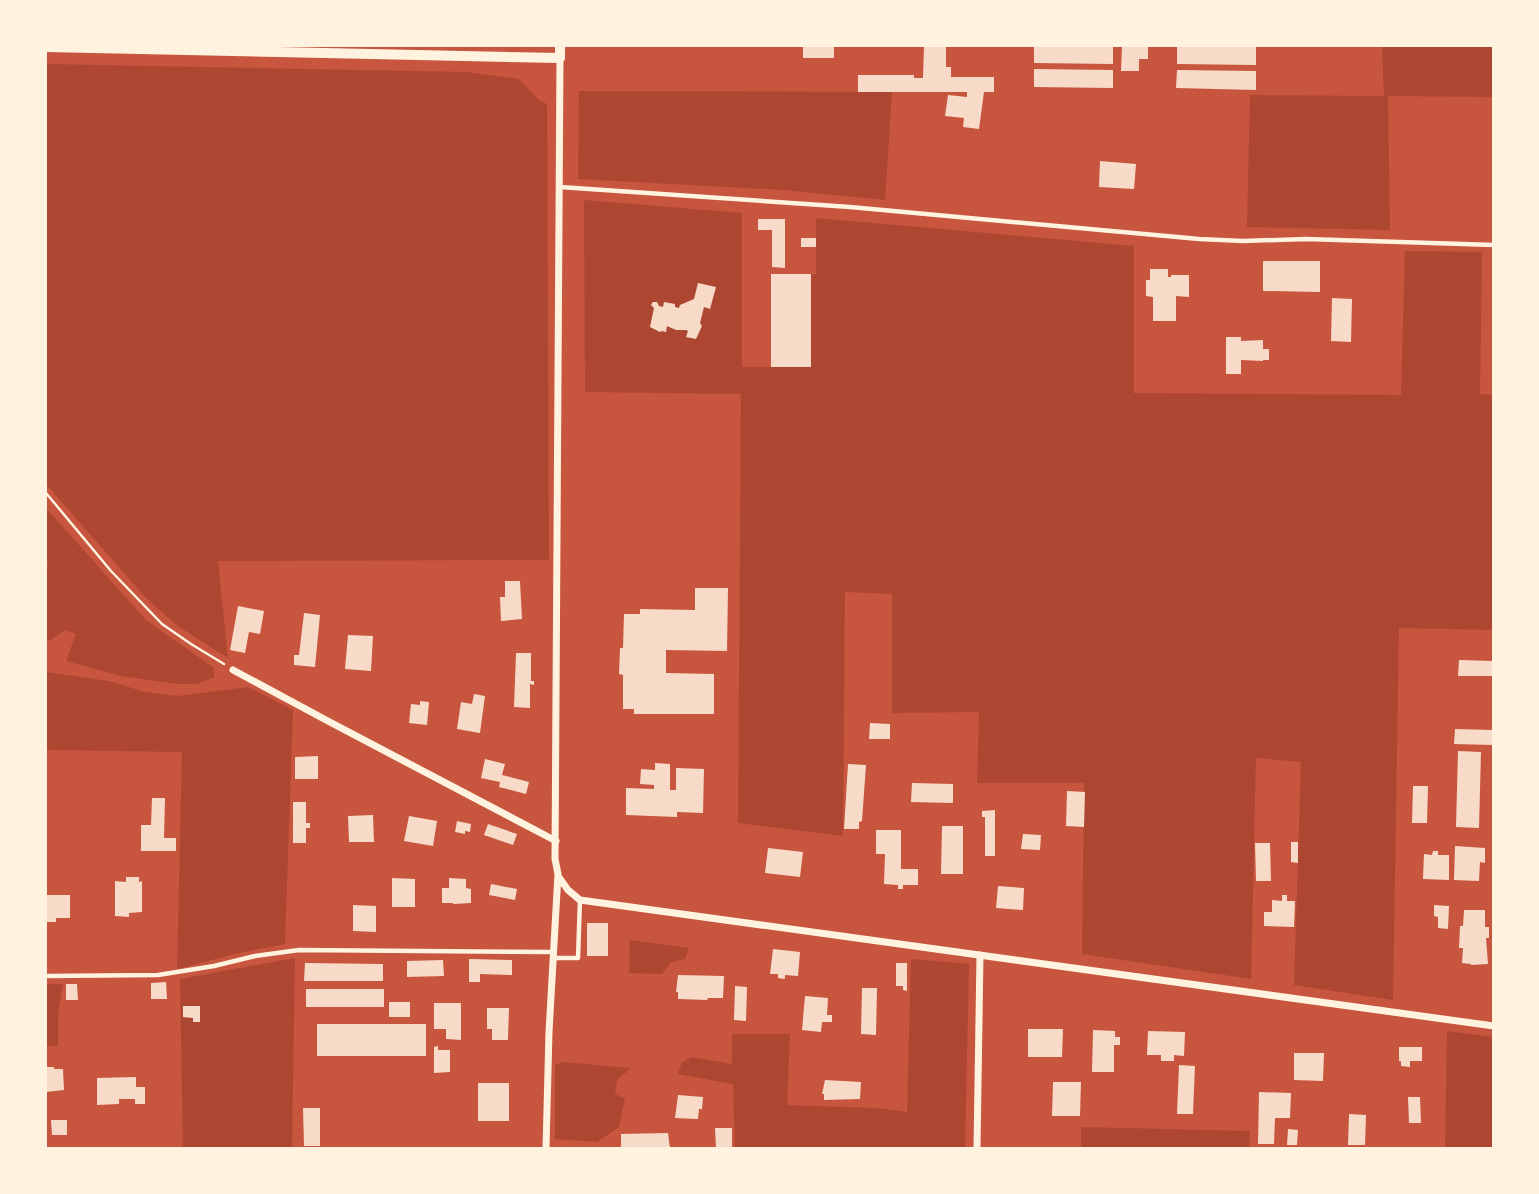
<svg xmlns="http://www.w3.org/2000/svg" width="1539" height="1194" font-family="'Open Sans',sans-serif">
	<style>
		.green { fill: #ae4732 }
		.building { fill: #f7dbc8 }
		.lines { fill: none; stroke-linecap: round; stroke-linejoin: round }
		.path { stroke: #fff3e0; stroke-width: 2.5 }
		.service { stroke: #fff3e0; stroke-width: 4.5 }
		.minor { stroke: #fff3e0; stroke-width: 7 }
		.tertiary { stroke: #fff3e0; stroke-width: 10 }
	</style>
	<rect width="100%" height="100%" fill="#c8553d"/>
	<path class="green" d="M1382 46H1493V97L1388 96 1390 230 1247 227 1250 95 1384 96Z
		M46 64 466 72 519 79 540 101 547 104 549 560 218 561 228 658 179 627 146 598 46 484Z
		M579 91 892 92 885 200 783 190 578 179Z
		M584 200 742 213V367H811V274H816V218L1134 246V393L1401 395 1405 251 1482 252 1480 394 1494 395 1493 630 1399 628 1393 1000 1294 985 1301 762 1256 758 1251 979 1082 954 1084 783H977L979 712 892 713V594L845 592 843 836 738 823 741 394 585 392Z
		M46 508 146 620 214 668V677L198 684H177L121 676 66 661 76 634 65 630 51 640 46 641V588L48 559H46Z
		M46 672 109 681 145 692 178 696 248 687 293 710 285 944 239 953 177 969 182 752 46 750Z
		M630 940 689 948 685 959 671 962 662 974 629 973Z
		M295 958 292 1148H183L180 979Z
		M911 959 969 964 965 1148H735L733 1084 678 1074 682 1062 692 1057 732 1064V1034H790L787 1105 877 1108 907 1112Z
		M46 984H63L58 1014V1046H46Z
		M1447 1031 1493 1037V1148H1445Z
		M562 1062 631 1068 617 1080 615 1094 625 1099 619 1127 597 1142 555 1139V1065Z
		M1081 1127 1250 1131 1249 1148H1081Z"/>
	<path class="building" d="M803 46H834V58H803Z
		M924 46H946V67H951V77H994V92H984L979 129 963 127 964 118 945 116 948 95 967 97V92H858V75H914V78H923Z
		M1034 46 1113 47V64L1034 63Z
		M1122 46H1148V59H1139V71H1121Z
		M1177 46 1256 47V65L1177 64Z
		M1034 69 1113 70V88L1034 87Z
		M1177 70 1256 71V90L1176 88Z
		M1100 161 1136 164 1134 189 1099 187Z
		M758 219H785V268L772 267V230H758Z
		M801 238H816V247H801Z
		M1263 261H1320V292L1263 291Z
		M1150 269H1168V277H1171V275H1189V297L1176 296V321H1153V297L1146 296V280H1150Z
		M771 274H811V367H771Z
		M698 283 716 287 710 309 704 307 700 323 702 326 696 339 686 337 688 331 686 330H676L667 326 666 332 662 331 660 332 650 327 654 308 651 305 653 302H657L659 306 663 307 664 302 675 304V307L679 308 680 305 694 299Z
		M1332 298 1352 299 1351 342 1331 341Z
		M1226 337H1241V341L1263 340V349H1269V360H1263V361L1241 360V374H1226Z
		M505 581H520L522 619 501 621 500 597H505Z
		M695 588H728L727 651 666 650V673L714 674V714H634V709H623V675L619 674 620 648H623L624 614H640V609L695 610Z
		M238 606 264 611 260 634 249 632 245 653 230 650Z
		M304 613 320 615 315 667 294 665V655H299Z
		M348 635 373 636 371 671 345 669Z
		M516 653H531V681H534V685L530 684V708L514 707Z
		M1459 660 1494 661V676H1458Z
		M474 694 485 696 480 733 457 729 461 702 472 704Z
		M420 701 429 702 427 725 409 723 411 704 420 705Z
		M870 723 890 724V739H869Z
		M1455 729 1494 730V745L1454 744Z
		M1458 751 1481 752 1479 828 1456 827Z
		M318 756V779H295V757Z
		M485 759 505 764 502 775 529 782 526 794 499 787 500 782 481 778Z
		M655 763 670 764V790H676V768L704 769 703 813 677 812V817L626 815V788L654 789V785L640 784 641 769 655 770Z
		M848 764 866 765 862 821 859 822V829H844Z
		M912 783 953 784V803L911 802Z
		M1413 786H1428L1427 823H1412Z
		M1067 791 1085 792 1084 827 1066 826Z
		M152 798H165L164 838H176V851H141V825H151Z
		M293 802H306V823H310V828H306V843H293Z
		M995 810V856H985V817H982V811Z
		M373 815 374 842H349L348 816Z
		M409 816 437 821 433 846 404 841Z
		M457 821 471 824 470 832 465 831V834L455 832Z
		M488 824 517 834 513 845 484 835Z
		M942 826H963V874H941Z
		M876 830H901V869H918V885H903V889H898V885L884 884 885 854H876Z
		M1023 834 1041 835 1040 850 1021 849Z
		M1291 842H1298V863L1291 862Z
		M1255 843H1270L1271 881H1256Z
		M1455 846 1485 848V863L1480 862 1479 881 1454 880Z
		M768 848 803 852 800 877 765 873Z
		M1433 851H1438V855H1449V880L1423 879 1424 854 1432 855Z
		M126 877H139V882L142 881V912L129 913V917L115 916V881L126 882Z
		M392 878 415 879V907H392Z
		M449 878 466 879V888L471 889V903L453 904V903H442V888H449Z
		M491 884 517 889 515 900 489 895Z
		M998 886 1024 888 1023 910 996 908Z
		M46 895H70V918H56V922H46Z
		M1282 895H1287V901H1295L1294 927 1264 926V912H1272V900L1282 901Z
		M353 905 376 906V932L353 931Z
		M1434 905 1449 906 1448 929 1438 928V917L1434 916Z
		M1464 910H1485V927H1489V938H1486L1488 964 1471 965V964L1462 963 1463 948H1459L1460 926H1463Z
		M587 923H608V956H587Z
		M773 949 800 952 798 976 785 975V979L778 978V974H770Z
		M469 959 512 960V975L480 974V982H469Z
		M443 960 444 976 407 977V961Z
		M305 963 383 964V981H304Z
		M896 963H907V991L903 990V986H896Z
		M678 975 724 976 723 998H708L707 1000 678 999V992H676Z
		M166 982 167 999H151V983Z
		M66 984H77L78 1000H66Z
		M735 986 747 987 746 1021 734 1020Z
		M862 988H877L876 1035 861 1034Z
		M306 989H384V1007H306Z
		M805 996 828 998 827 1015H832V1022H822L821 1032 802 1030Z
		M389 1002H410V1017H389Z
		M434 1003H461V1040L446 1039V1029H434Z
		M183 1006H200V1022H193V1018L183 1017Z
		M487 1008H509L508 1040H492V1029H487Z
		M317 1024H426V1056H317Z
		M1028 1029H1063L1062 1057H1028Z
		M1093 1030 1115 1031V1037H1120V1045H1114V1072H1092Z
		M1148 1031 1185 1032 1184 1056 1174 1055V1061H1161V1055H1147Z
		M438 1046V1050H450V1072L434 1073V1047Z
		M1399 1047H1422V1061H1410V1067L1401 1066V1061H1399Z
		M1294 1053H1324L1323 1081 1294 1080Z
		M1179 1065 1195 1066 1193 1114H1177Z
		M46 1067H54V1069H63L64 1090 46 1092Z
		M136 1077V1087H145V1104H135V1099H119V1104L97 1105V1078Z
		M825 1080 861 1082 860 1099 824 1100V1094H822Z
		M1053 1082H1081L1080 1116H1052Z
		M478 1083H509V1121H478Z
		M1259 1092 1291 1093 1290 1118H1275L1274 1144H1258Z
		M678 1095 703 1097 702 1109H699L698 1119 675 1118Z
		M1408 1097H1420L1421 1123H1409Z
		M303 1108H320V1146H304Z
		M1349 1114 1366 1115 1365 1145H1348Z
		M51 1120H67V1135H52Z
		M715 1128H732V1148H716Z
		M1288 1129 1298 1130 1297 1145H1287Z
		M668 1133 670 1148H621V1134Z"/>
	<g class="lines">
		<path class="path" d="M46 493 111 571 162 624 191 644 224 664"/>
		<path class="service" d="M560 187 850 207 1199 239 1243 241 1306 239 1494 245
			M554 958H578L580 900
			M46 976 158 975 214 966 255 956 299 950 553 952"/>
		<path class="minor" d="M233 670 326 720 556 841
			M558 876 568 890 580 900 1494 1026
			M546 1148 549 1032 558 874 555 859 560 58
			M977 1148 980 955"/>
		<path class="tertiary" d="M46 47 560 58V46"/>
	</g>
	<rect width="1539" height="1194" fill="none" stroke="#fff3e0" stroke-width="94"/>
</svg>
